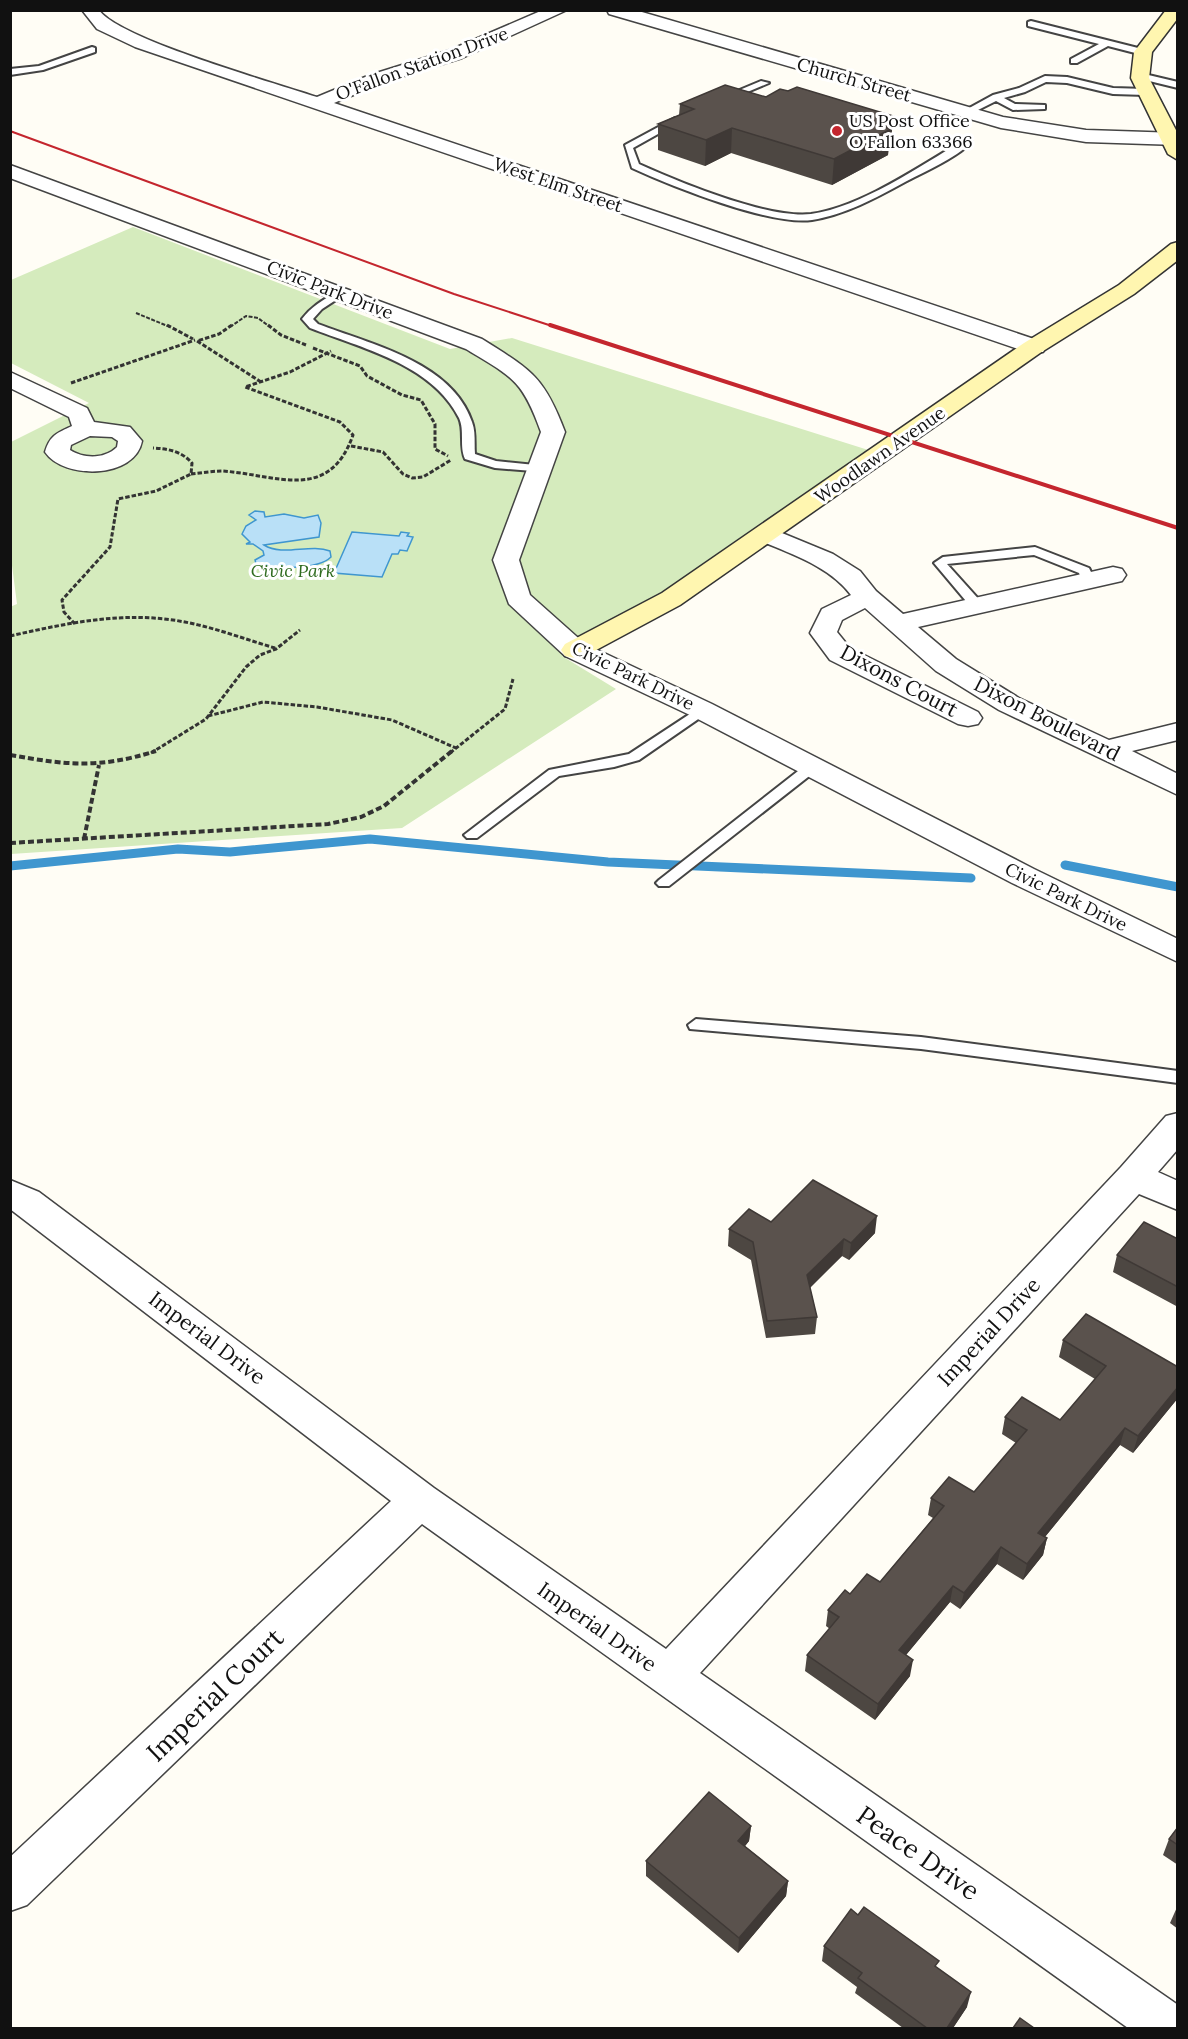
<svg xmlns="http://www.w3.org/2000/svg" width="1188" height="2039" font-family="Lora,serif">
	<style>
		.green { fill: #d5ebbd }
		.water { fill: #b9e0f7; stroke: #3f96cf; stroke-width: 1.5 }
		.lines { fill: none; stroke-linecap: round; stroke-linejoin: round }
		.stream { stroke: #3f96cf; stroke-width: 9 }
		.lane-casing { stroke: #444; stroke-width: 4 }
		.street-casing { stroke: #444; stroke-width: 3 }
		.secondary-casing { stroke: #333; stroke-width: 3 }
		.path-far2 { stroke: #333; stroke-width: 2; stroke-dasharray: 4 1.5; stroke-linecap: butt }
		.path-far1 { stroke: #333; stroke-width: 3; stroke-dasharray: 4.5 2; stroke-linecap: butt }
		.path { stroke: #333; stroke-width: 4; stroke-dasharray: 6 3; stroke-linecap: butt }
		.lane { fill: #fff; fill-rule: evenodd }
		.street { fill: #fff; fill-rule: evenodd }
		.secondary { fill: #fff6b0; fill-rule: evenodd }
		.rail-far1 { stroke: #c4262e; stroke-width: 2 }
		.rail { stroke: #c4262e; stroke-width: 4 }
		.wall { fill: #4d4742 }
		.shaded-wall { fill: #3f3936 }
		.building { fill: #5a524d; stroke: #3f3936; stroke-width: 1.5 }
		.poi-dot { fill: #c4262e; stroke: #fff; stroke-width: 2 }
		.labels { text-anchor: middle; stroke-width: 6; stroke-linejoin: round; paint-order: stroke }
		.far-street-label { font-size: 18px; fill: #111; stroke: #fff }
		.far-poi-label { font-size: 18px; fill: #111; stroke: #fff; text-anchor: start }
		.far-park-label { font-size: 18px; font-style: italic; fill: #2f6b1f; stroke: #fff }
		.street-label { font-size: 21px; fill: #111; stroke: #fff }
		.near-street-label { font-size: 26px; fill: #111; stroke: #fff }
	</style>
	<rect width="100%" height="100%" fill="#fffdf5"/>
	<path class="green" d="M133 227 450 349 512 338 881 454 622 627 562 656 616 689 402 828 11 854 10 607 17 604 10 550 11 442 89 403 11 363V280Z"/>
	<path class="water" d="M255 511 264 512 265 517 284 514 304 518 318 515 321 523 319 537 264 545C283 557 310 543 330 551L331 557C318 570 273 569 256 564L255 560 264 555 263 551 253 544H246L250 542 242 534 246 526 256 520 249 515Z
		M352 532 399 536 401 532 409 533 407 536 413 537 407 551 400 550 398 554H392L382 577 334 573Z"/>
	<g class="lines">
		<path class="stream" d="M1065 865 1178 887
			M10 866 178 849 230 852 370 839 608 862 971 878"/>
		<defs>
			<path id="lane" d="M1031 21 1146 50 1147 52 1143 55 1108 46 1077 63H1071V59L1099 44 1028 26V22Z
				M92 47 95 48V52L43 70 10 75V69L39 66Z
				M1140 73 1178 82V88L1137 78V74Z
				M1045 76 1067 77 1113 88 1146 89 1151 92 1146 95 1113 94 1067 83 1046 82 1025 92 1004 98 1015 104 1045 105V109L1013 110 996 101 970 114 962 112 993 95 1019 88Z
				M761 81 769 83 726 101 718 99Z
				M675 118 683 120 633 148 639 164C679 182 768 219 811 214 861 207 920 166 964 140L972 142C954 159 926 171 905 182 876 198 844 215 812 220 771 226 671 186 632 168L625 145Z
				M336 292 345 294 322 309 313 319 318 324C370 344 452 362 472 422 476 432 474 444 475 454L496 461 545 466V472L495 468 465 459C459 446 465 431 459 418 432 364 361 348 310 328L302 319C311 307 323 300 336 292Z
				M1035 547 1089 568 1095 580 1093 583H1083L1079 573 1034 555 947 564 983 604 976 608 971 607 934 563 943 557Z
				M702 706 709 710 707 713 639 760 614 767 559 776 477 838H467L464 835 549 770 629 754Z
				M812 763 817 764 819 767 817 770 669 886H659L656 883 659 880 807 764Z
				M696 1019 921 1037 1178 1071V1083L921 1049 690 1029 688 1025Z"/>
			<path id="street" d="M82 10H99C119 39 275 83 317 97L370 75 450 50 543 10H567L462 58 382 83 334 103 1043 342 1046 347 1043 352H1027L135 47 97 29Z
				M607 10H635L1003 117 1086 130 1178 133V145L1086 142 1001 128 609 14Z
				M10 165 482 339C531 370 544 376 565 432L519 560 530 595 585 644 712 704 1034 869 1178 939V962L1012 883 692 716 565 656 509 604 493 560 541 432C522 379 512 377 466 349L10 178Z
				M10 372 87 408 94 422 130 427 142 441C135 479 64 480 45 452 50 435 57 433 72 426L69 417 10 388ZM90 436 112 437 118 441 117 447C105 459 84 459 70 450L71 445Z
				M765 526 833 554 860 571 876 591 903 614 1113 567 1122 569 1126 575 1122 581 918 627 956 659 1019 698 1109 740 1178 723V740L1132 751 1178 774V795L999 710 936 671 865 608 842 620 837 632 850 648 978 712 982 718 978 724 968 726 958 724 830 660 810 633 822 609 851 595C828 565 790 554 756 539L752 534 756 529Z
				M1178 1113V1149L1158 1172 1178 1181V1210L1139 1194 700 1673 1178 2005V2028H1128L422 1524 27 1905 10 1911V1857L391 1501 10 1209V1180L39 1192 434 1488 666 1649 1121 1167 1166 1116Z"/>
			<path id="secondary" d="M1166 10H1178V18L1152 52 1149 78 1178 134V160L1168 154 1131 78 1134 52Z
				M1178 242V260L1134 294 1040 353 680 605 585 656 575 658 565 656 561 650 565 644 662 593 1024 343 1119 285 1171 244Z"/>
		</defs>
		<use href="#lane" class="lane-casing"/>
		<use href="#street" class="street-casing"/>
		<use href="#secondary" class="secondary-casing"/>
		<path class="path-far2" d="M136 313 170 327
			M230 327 246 316 258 318 270 327"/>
		<path class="path-far1" d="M167 325 193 339
			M232 325 219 334 197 341 261 382
			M268 325 281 335 306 345
			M313 348 360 366 367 376 402 395 421 400 435 424V449L448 456
			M71 383 195 340
			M351 446 383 452 403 474 412 478 423 477 451 460
			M191 474C202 473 213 471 223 471 277 475 329 503 353 435L340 422 245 387 290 372 331 351
			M75 624 64 612 62 600 110 547 118 499 156 491 191 474 192 463C181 451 169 449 153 448
			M10 636C63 624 118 612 173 620 208 625 241 638 275 648
			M208 716 263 702 317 707 392 720 456 748
			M151 753 206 719 246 667 260 655 276 649 300 630
			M450 753 505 709 513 679"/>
		<path class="path" d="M10 755C68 765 98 769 156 751
			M84 839 99 765
			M10 843 328 824 361 817 384 806 452 751"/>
		<use href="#lane" class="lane"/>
		<use href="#street" class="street"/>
		<use href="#secondary" class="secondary"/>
		<path class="rail-far1" d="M10 131 454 294 555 327"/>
		<path class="rail" d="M550 325 1178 528"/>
	</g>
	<path class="wall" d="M788 91 893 116 891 142 889 143 888 155 832 185 731 153 705 166 658 150V124L679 115 680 104 766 97Z
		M729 1229 875 1233 849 1260 842 1256 810 1287 817 1317 815 1334 766 1338 751 1260 728 1246Z
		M1178 1239V1307L1113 1272 1117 1255Z
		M1063 1340 1178 1367V1398L1133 1453 1120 1445 1045 1537 1047 1538 1043 1555 1023 1580 997 1564 960 1609 950 1602 906 1655 910 1676 875 1720 805 1671 807 1655 830 1629 826 1626 828 1610 850 1594 880 1582 933 1518 928 1515 931 1498 974 1492 1016 1443 1002 1434 1005 1417 1060 1420 1095 1379 1059 1357Z
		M751 1826 749 1841 745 1846 788 1881 786 1896 738 1953 646 1876V1861Z
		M1178 1827V1865L1163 1855 1169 1839Z
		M1178 1905V1929L1170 1923Z
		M824 1946 937 1968 967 2007 953 2028H903L855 1993 857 1987 822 1961Z"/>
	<path class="shaded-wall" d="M893 116 891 142 889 143 888 155 832 185 834 159 877 125Z
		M732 128 731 153 705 166 706 140Z
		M877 1216 875 1233 849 1260 851 1243Z
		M844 1239 842 1256 806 1292 807 1275Z
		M1178 1387V1398L1133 1453 1138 1436Z
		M1125 1428 1120 1445 1035 1549 1038 1533Z
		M1047 1538 1043 1555 1023 1580 1027 1564Z
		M1001 1547 997 1564 960 1609 964 1593Z
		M953 1586 950 1602 896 1667 899 1650Z
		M913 1660 910 1676 875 1720 878 1704Z
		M751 1826 749 1841 737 1856 738 1841Z
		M788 1881 786 1896 738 1953 739 1938Z
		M971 1992 967 2007 953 2028H947Z"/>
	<path class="building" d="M725 85 766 97 780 89 788 91 797 87 893 116 877 125 891 129 834 159 732 128 706 140 658 124 694 109 680 104Z
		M813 1180 877 1216 851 1243 844 1239 807 1275 817 1317 767 1321 753 1242 729 1229 749 1209 771 1222Z
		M1144 1222 1178 1239V1287L1117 1255Z
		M1086 1314 1178 1367V1387L1138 1436 1125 1428 1038 1533 1047 1538 1027 1564 1001 1547 964 1593 953 1586 899 1650 913 1660 878 1704 807 1655 839 1617 828 1610 845 1590 850 1594 867 1574 880 1582 944 1506 931 1498 949 1477 974 1492 1027 1430 1005 1417 1022 1397 1060 1420 1106 1366 1063 1340Z
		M709 1792 751 1826 738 1841 788 1881 739 1938 646 1861Z
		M1178 1827V1845L1169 1839Z
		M864 1907 939 1961 935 1966 971 1992 947 2028H927L858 1978 862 1973 824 1946 851 1909 858 1915Z
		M1020 2018 1034 2028H1013Z"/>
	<circle class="poi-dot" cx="837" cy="131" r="6"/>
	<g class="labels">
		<g class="far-street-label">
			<text transform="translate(422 64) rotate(-20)" y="6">O'Fallon Station Drive</text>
			<text transform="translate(854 80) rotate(16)" y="6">Church Street</text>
			<text transform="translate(558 185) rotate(19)" y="6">West Elm Street</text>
			<text transform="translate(330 290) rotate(21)" y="6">Civic Park Drive</text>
			<text transform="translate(880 455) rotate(-35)" y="6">Woodlawn Avenue</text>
			<text transform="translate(633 676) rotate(26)" y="6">Civic Park Drive</text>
			<text transform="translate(1066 897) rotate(26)" y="6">Civic Park Drive</text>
		</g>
		<g class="far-poi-label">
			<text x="849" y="127">US Post Office<tspan x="849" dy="21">O'Fallon 63366</tspan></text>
		</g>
		<g class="far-park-label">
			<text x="293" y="577">Civic Park</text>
		</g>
		<g class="street-label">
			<text transform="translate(899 681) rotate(28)" y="7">Dixons Court</text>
			<text transform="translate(1047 719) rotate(27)" y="7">Dixon Boulevard</text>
			<text transform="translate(989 1332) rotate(-47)" y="7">Imperial Drive</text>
			<text transform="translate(207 1338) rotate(37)" y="7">Imperial Drive</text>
			<text transform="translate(597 1627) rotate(35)" y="7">Imperial Drive</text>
		</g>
		<g class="near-street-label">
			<text transform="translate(215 1695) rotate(-44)" y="9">Imperial Court</text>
			<text transform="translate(918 1853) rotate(35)" y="9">Peace Drive</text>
		</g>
	</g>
	<rect width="1188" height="2039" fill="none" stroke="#111111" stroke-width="24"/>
</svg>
